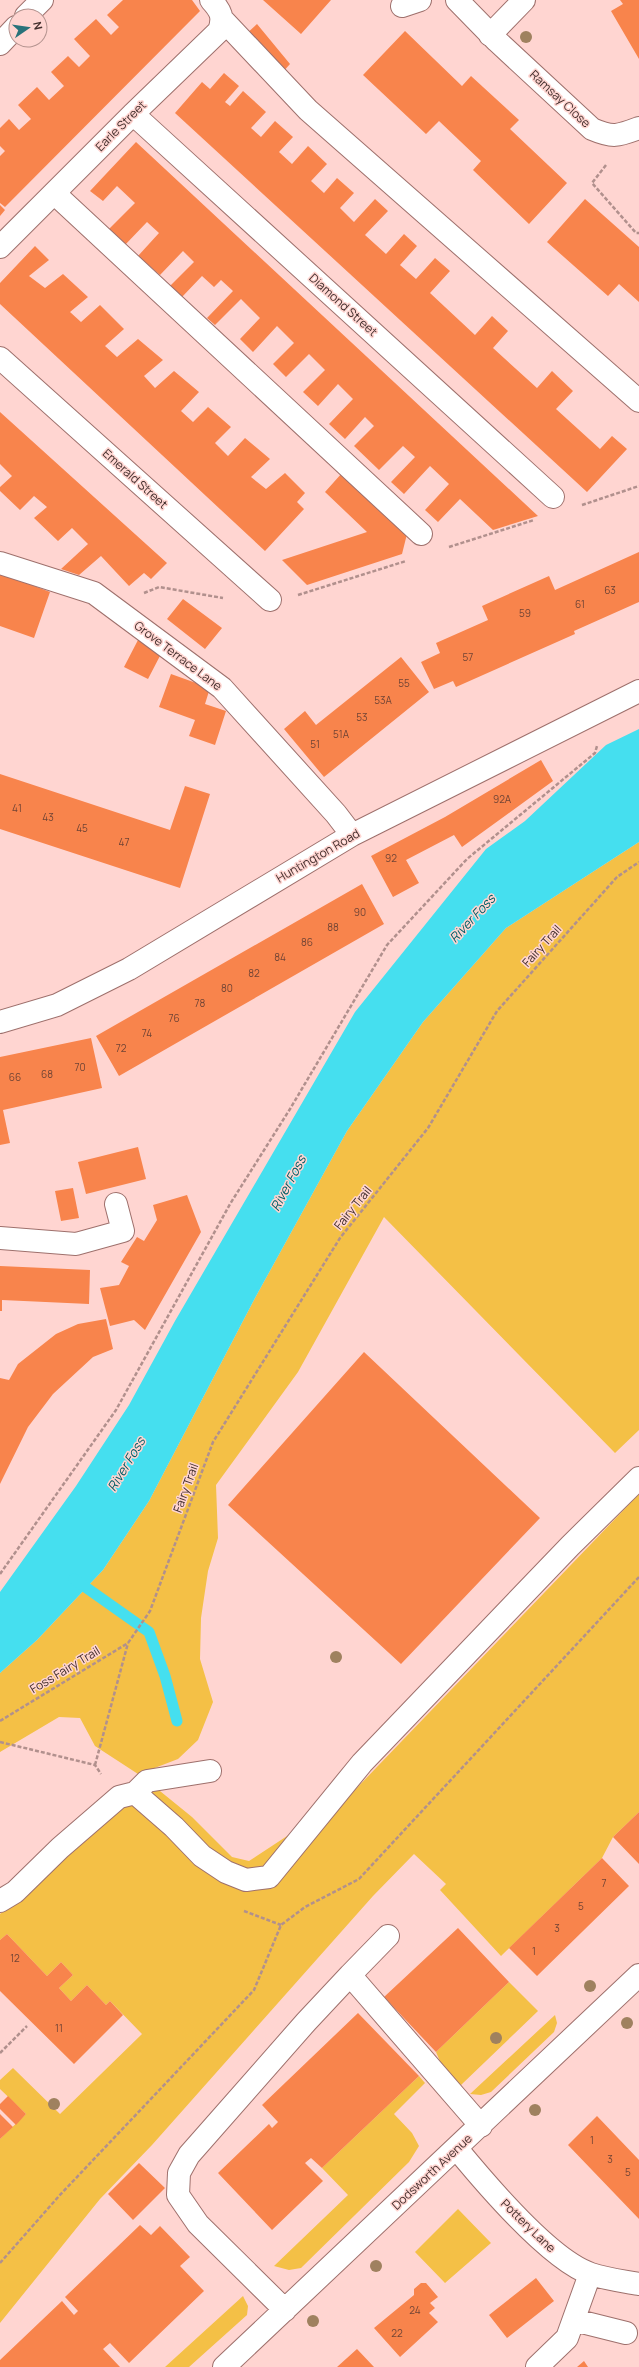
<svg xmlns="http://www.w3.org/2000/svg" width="639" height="2367" font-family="Manrope,sans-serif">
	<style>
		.green { fill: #f4c046 }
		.water { fill: #45dfef }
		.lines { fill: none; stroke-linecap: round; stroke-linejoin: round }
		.stream { stroke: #45dfef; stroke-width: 11 }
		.building { fill: #f8844c }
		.minor-casing { stroke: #9e706c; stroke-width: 24 }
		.path { stroke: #b1908d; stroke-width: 2.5; stroke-dasharray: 4 2; stroke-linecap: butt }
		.minor { stroke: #fff; stroke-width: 22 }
		.tree { fill: #9f815f }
		.labels { text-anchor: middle; stroke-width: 3; stroke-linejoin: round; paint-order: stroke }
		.number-label { font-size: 10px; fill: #704435 }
		.street-label { font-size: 12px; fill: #432f2d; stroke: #ffd5d1 }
		.water-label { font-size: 13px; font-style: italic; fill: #005d65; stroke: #ffd5d1 }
	</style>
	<rect width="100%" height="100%" fill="#ffd5d1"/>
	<path class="green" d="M639 842V1430L615 1453 384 1217 298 1372 216 1485 218 1538 208 1571 201 1618 200 1659 213 1702 198 1740 178 1759 139 1774 192 1817 232 1857 249 1861 351 1794 639 1494V1812L613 1837 602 1858 501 1956 440 1890 446 1884 414 1854 373 1896 152 2145 100 2199 0 2323V2139L26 2114 0 2089V2080L13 2068 60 2114 142 2034 110 2001 106 2005 87 1985 71 2001 59 1988 73 1975 61 1962 47 1976 7 1934 0 1940V1914L115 1808 138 1774 95 1746 80 1718 59 1717 0 1752V1673L37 1640 103 1570 149 1501 255 1298 347 1131 423 1022 506 928Z
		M509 1982 538 2011 461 2085 442 2066 436 2052Z
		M555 2015 557 2023 554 2032 491 2092 481 2095 470 2094Z
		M419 2076 425 2083 394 2114 412 2133 419 2146 409 2162 301 2268 289 2270 274 2266 348 2195 322 2168Z
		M458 2209 491 2243 445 2283 415 2252Z
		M243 2296 248 2306 247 2315 189 2367H165Z"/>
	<path class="water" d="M639 729V842L506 928 423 1022 347 1131 255 1298 149 1501 103 1570 37 1640 0 1673V1592L76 1486 129 1405 175 1321 355 1012 486 849 525 821 606 745Z"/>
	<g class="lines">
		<path class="stream" d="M74 1579 149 1632 165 1676 177 1721"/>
	</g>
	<path class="building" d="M123 0H192L200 11 5 207 0 203V156L5 151 0 146V128L9 119 19 130 31 119 18 105 37 87 49 100 64 86 51 72 68 56 79 67 90 56 74 39 96 19 111 35 119 27 107 15Z
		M263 0H331L301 34Z
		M620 0H639V59L611 11 623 4Z
		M257 24 290 64 282 73 245 35Z
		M405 31 462 86 471 76 519 120 510 129 567 183 529 224 473 170 481 161 439 121 426 134 363 75Z
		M224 73 239 86 225 102 230 106 243 91 266 112 251 128 261 137 275 121 293 137 279 152 292 164 308 146 327 164 311 181 324 193 337 178 354 193 340 208 354 222 375 199 388 211 365 235 386 254 404 234 417 246 400 265 416 279 435 258 450 271 430 293 475 335 492 316 508 331 493 348 537 388 552 371 573 391 556 409 600 449 612 436 627 449 587 492 175 113 202 82 210 89Z
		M136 142 538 516 493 530 460 499 438 522 425 510 449 484 430 466 404 494 391 482 415 457 403 446 379 470 354 446 374 426 365 417 345 439 329 424 353 399 338 384 318 406 303 392 325 370 309 354 286 377 273 364 294 343 277 326 253 352 240 339 260 318 241 299 215 325 207 318 233 291 221 280 214 287 202 276 182 297 170 286 194 262 183 251 160 275 138 256 159 233 147 222 124 246 108 230 135 203 117 186 103 201 90 191Z
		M585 199 639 247V302L619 284 608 296 547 242Z
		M0 205 5 210 0 216Z
		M35 246 49 260 29 276 45 288 63 274 88 297 70 312 81 322 100 305 124 329 105 346 117 357 138 339 163 360 144 376 155 388 174 371 199 392 181 411 193 422 208 407 231 427 215 443 228 456 245 438 270 459 251 477 266 489 285 473 305 493 297 502 304 509 265 551 0 304V283Z
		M0 412 167 563 151 579 144 573 129 586 101 556 79 575 61 569 88 544 72 528 58 541 34 518 47 507 34 496 20 510 0 491V487L12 476 0 464Z
		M342 473 407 534 402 554 307 585 282 560 367 532 325 492Z
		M639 552V602L574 631 575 634 456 687 453 681 434 689 421 662 440 653 436 643 488 620 482 606 549 576 555 590Z
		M0 573 50 592 34 638 0 626Z
		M183 599 222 628 205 649 167 619Z
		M138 640 162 652 148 679 124 667Z
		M401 657 429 692 324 777 284 729 305 711 316 725Z
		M171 674 210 688 205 704 226 711 215 745 189 736 195 720 159 707Z
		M541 760 553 781 462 847 454 835 406 860 419 883 393 897 371 856 445 817Z
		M0 774 170 830 185 786 210 794 180 888 0 829Z
		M362 884 384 924 119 1076 96 1036Z
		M91 1038 102 1088 3 1110 10 1143 0 1145V1057Z
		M138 1147 146 1179 86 1194 78 1162Z
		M73 1188 79 1218 61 1221 55 1191Z
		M187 1195 201 1232 145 1330 134 1320 110 1326 100 1288 119 1285 129 1266 121 1262 137 1237 144 1241 157 1220 153 1205Z
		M0 1266 90 1270 89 1304 2 1300V1311H0Z
		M106 1319 113 1349 93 1357 53 1394 28 1427 0 1484V1378L9 1380 18 1364 56 1334 78 1324Z
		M364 1352 540 1518 401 1664 228 1505Z
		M639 1812V1864L613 1837Z
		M602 1858 629 1886 537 1976 509 1948Z
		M458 1928 509 1982 436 2052 384 1997Z
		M7 1934 47 1976 61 1962 73 1975 59 1988 71 2001 87 1985 106 2005 110 2001 123 2015 74 2064 0 1991V1940Z
		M358 2013 419 2076 322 2168 311 2158 305 2163 323 2181 272 2230 218 2173 269 2124 272 2128 278 2122 262 2105Z
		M8 2096 26 2114 16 2125 0 2109V2104Z
		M0 2114 13 2127 0 2139Z
		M597 2116 639 2160V2219L568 2145Z
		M139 2163 165 2188 133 2220 108 2194Z
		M140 2225 151 2235 160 2226 190 2257 180 2266 204 2291 129 2363 110 2343 103 2349 120 2367H0V2360L62 2301 74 2315 78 2311 65 2297Z
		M536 2278 554 2301 507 2338 489 2315Z
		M421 2283H426L438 2297 430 2303 435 2308 429 2313 438 2322 400 2357 374 2328 414 2295V2289Z
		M357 2349 374 2367H337Z
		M584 2361 588 2367H577Z"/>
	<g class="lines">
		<defs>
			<path id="minor" d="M457 0 497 41 592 129C613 138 618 136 639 128
				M402 6 420 0
				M26 16 42 0
				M223 20 308 110 639 401
				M490 35 524 0
				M0 44 16 27
				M133 114 553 497
				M54 193 421 534
				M0 247 133 114 219 31C224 17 221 11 211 0
				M0 358 270 600
				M0 563 94 593 222 688 336 814 352 835
				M0 1022 57 1005 129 969 352 835 639 691
				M0 1238 76 1244 123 1231 116 1204
				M135 1793 174 1827 202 1856 226 1872 246 1880 269 1877 362 1763 570 1546 639 1478
				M0 1901 15 1892 60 1848 119 1797 135 1793 147 1781 210 1771
				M350 1975 388 1936
				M457 2149C485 2183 550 2260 591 2274 606 2279 623 2281 639 2284
				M285 2310 198 2224 178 2195 179 2173 189 2155 306 2022 350 1975 481 2126
				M574 2320 626 2333
				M224 2367 639 1975
				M537 2367 567 2338 590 2274"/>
		</defs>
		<use href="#minor" class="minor-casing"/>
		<path class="path" d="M606 165 592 183 636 233H639
			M582 505 639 486
			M449 547 534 520
			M144 593 159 587 223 598
			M298 595 406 561
			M0 1574 116 1410 230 1204 290 1109 387 945 467 859 595 753 597 746
			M0 1721 128 1643 150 1611 213 1442 340 1238 428 1128 497 1011 617 877 639 862
			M0 1742 95 1765 101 1774
			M95 1765 128 1643
			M244 1911 281 1925
			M0 2053 27 2026
			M0 2263 59 2196 254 1990 281 1925 305 1907 359 1879 639 1577"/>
		<use href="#minor" class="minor"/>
	</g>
	<g class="tree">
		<circle cx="526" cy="37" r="6"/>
		<circle cx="336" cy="1657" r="6"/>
		<circle cx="590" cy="1986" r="6"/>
		<circle cx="627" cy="2023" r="6"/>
		<circle cx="496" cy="2038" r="6"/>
		<circle cx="54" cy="2104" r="6"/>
		<circle cx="535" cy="2110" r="6"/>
		<circle cx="376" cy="2266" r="6"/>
		<circle cx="313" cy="2321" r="6"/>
	</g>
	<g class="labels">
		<g class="number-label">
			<text x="610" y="594">63</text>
			<text x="580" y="608">61</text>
			<text x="525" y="617">59</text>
			<text x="468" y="661">57</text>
			<text x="404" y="687">55</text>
			<text x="383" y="704">53A</text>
			<text x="362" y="721">53</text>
			<text x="341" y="738">51A</text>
			<text x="315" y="748">51</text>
			<text x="502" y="803">92A</text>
			<text x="17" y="812">41</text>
			<text x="48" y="821">43</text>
			<text x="82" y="832">45</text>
			<text x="124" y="846">47</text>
			<text x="391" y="862">92</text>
			<text x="360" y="916">90</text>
			<text x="333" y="931">88</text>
			<text x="307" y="946">86</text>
			<text x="280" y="961">84</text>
			<text x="254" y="977">82</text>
			<text x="227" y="992">80</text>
			<text x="200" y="1007">78</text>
			<text x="174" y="1022">76</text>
			<text x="147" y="1037">74</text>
			<text x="121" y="1052">72</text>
			<text x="80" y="1071">70</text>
			<text x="47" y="1078">68</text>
			<text x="15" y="1081">66</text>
			<text x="604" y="1887">7</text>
			<text x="581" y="1910">5</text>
			<text x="557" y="1932">3</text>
			<text x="534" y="1955">1</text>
			<text x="15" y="1962">12</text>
			<text x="59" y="2032">11</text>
			<text x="592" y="2144">1</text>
			<text x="610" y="2163">3</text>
			<text x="628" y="2176">5</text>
			<text x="415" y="2314">24</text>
			<text x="397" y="2337">22</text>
		</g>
		<g class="street-label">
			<text transform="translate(560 99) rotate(43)" y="4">Ramsay Close</text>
			<text transform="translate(121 126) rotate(-45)" y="4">Earle Street</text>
			<text transform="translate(343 305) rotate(42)" y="4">Diamond Street</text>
			<text transform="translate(135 479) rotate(42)" y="4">Emerald Street</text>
			<text transform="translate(178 656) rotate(37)" y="4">Grove Terrace Lane</text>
			<text transform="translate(318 856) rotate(-30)" y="4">Huntington Road</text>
			<text transform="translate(542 946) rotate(-48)" y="4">Fairy Trail</text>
			<text transform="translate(353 1208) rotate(-51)" y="4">Fairy Trail</text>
			<text transform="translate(186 1488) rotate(-70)" y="4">Fairy Trail</text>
			<text transform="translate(65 1670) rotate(-31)" y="4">Foss Fairy Trail</text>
			<text transform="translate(432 2172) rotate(-43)" y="4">Dodsworth Avenue</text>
			<text transform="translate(528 2226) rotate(44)" y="4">Pottery Lane</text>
		</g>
		<g class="water-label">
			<text transform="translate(472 918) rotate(-47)" y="5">River Foss</text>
			<text transform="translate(288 1183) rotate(-62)" y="5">River Foss</text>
			<text transform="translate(126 1464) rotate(-59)" y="5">River Foss</text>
		</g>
	</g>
	<g transform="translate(28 28) rotate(77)"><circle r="19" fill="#ffd5d1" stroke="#b4938f"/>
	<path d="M0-3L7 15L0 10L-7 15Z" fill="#29727a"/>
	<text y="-6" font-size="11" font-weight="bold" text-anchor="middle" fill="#432f2d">N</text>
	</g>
</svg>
